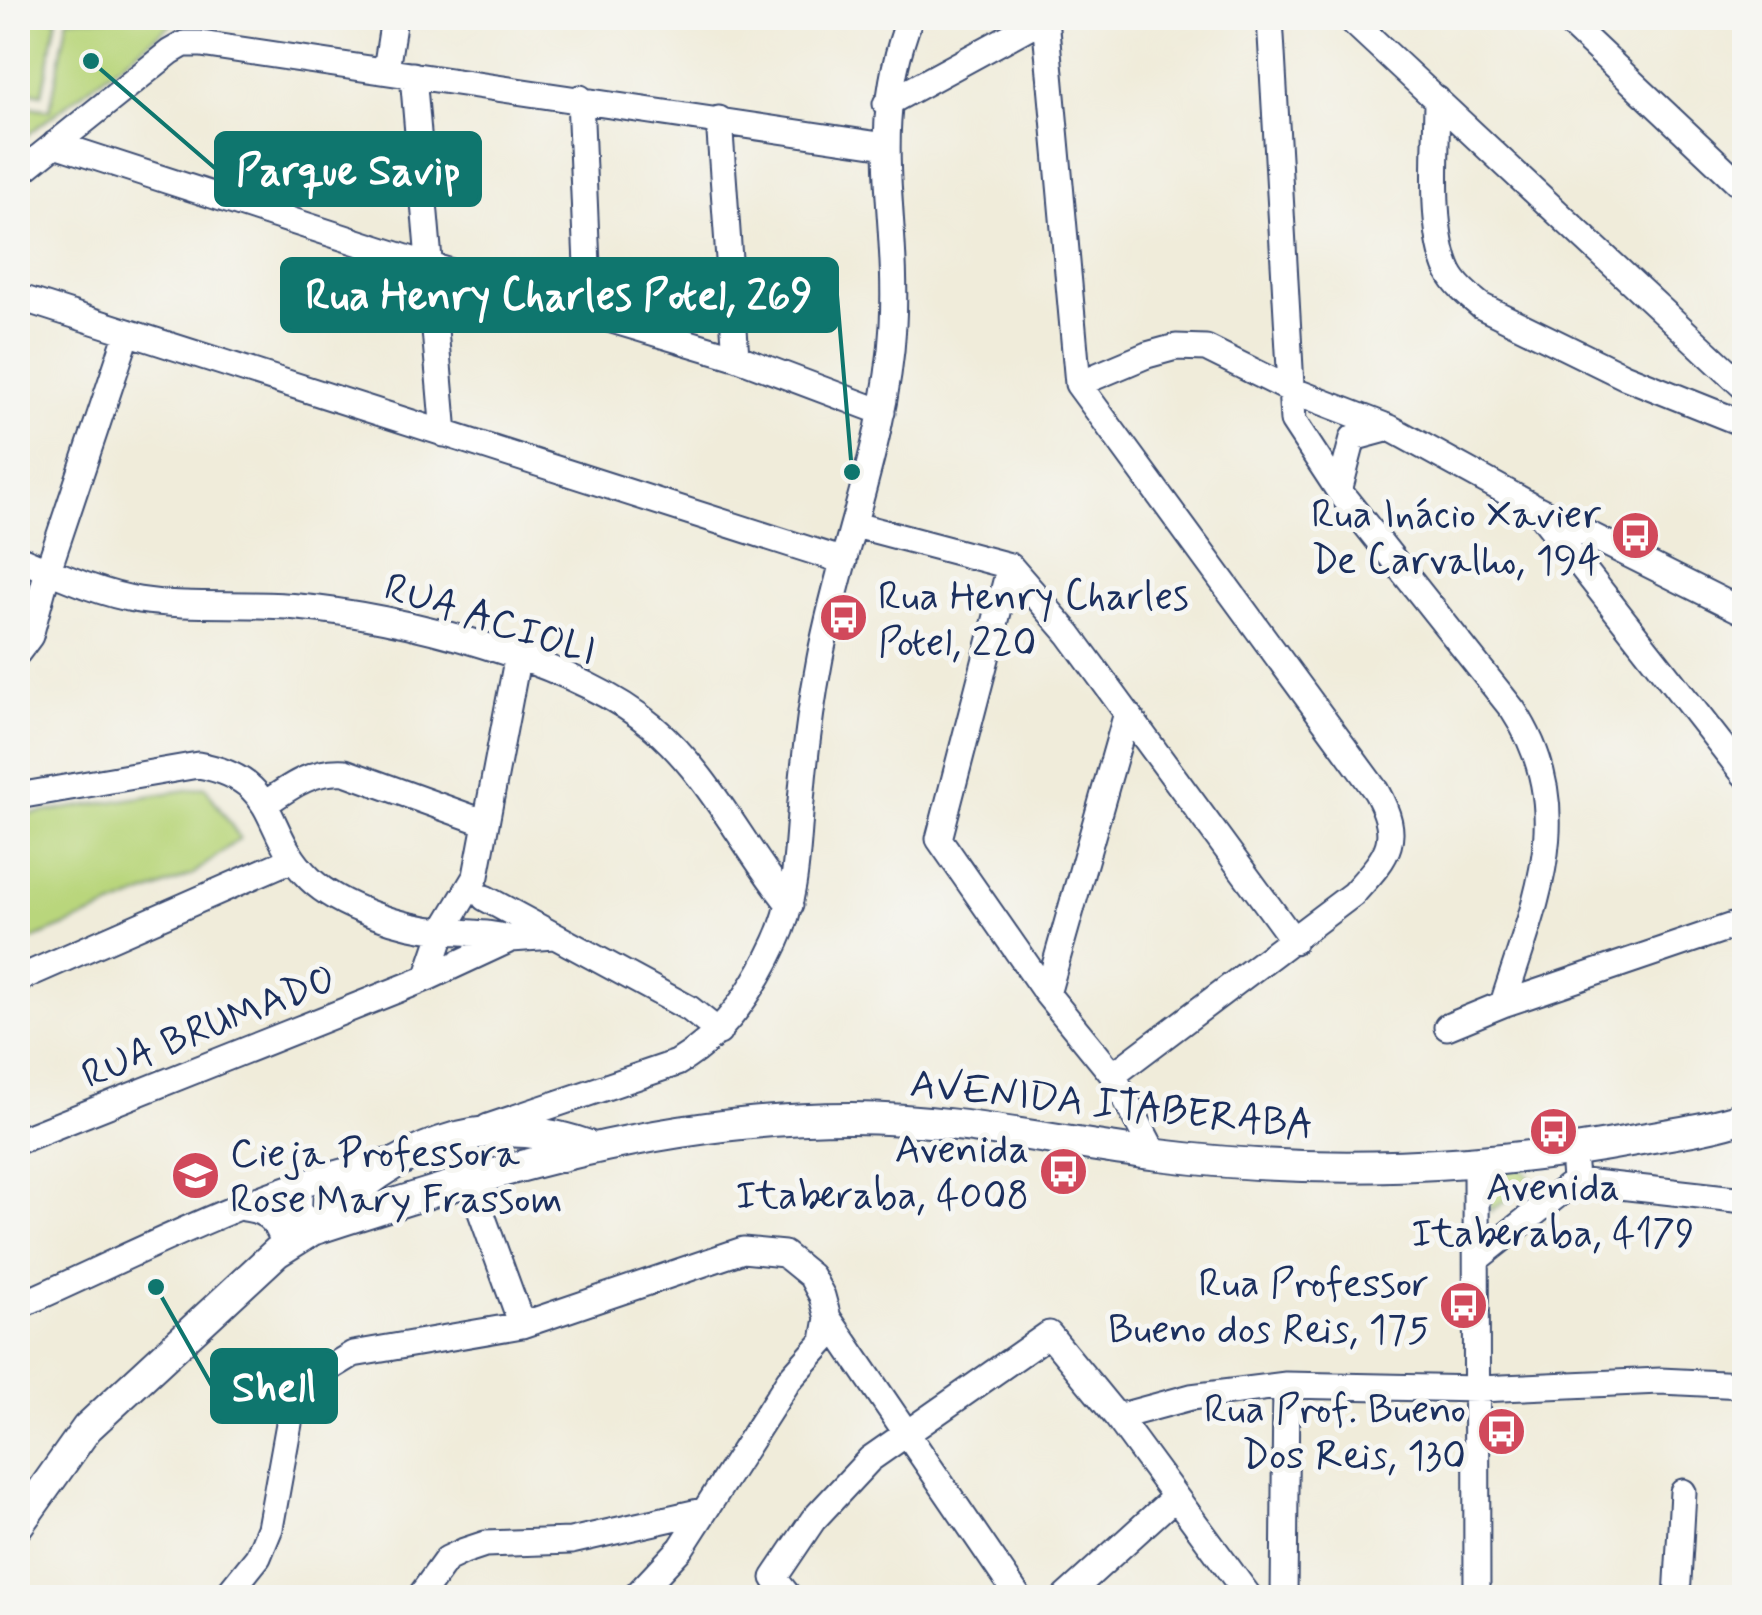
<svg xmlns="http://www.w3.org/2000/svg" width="1762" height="1615" font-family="Mynerve,sans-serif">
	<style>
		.green { fill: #b9d67c; stroke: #6a826d; stroke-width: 2.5 }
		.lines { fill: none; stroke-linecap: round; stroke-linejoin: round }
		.minor-casing { stroke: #3b4b71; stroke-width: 29 }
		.major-casing { stroke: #3b4b71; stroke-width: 34 }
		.minor { stroke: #fff; stroke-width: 25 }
		.major { stroke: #fff; stroke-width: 30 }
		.labels { text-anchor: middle; stroke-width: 10; stroke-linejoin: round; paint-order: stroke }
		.poi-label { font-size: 40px; fill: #1b2f5e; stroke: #f6f6f2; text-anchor: end }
		.street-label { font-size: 40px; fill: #1b2f5e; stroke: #f6f6f2 }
		.leader { fill: none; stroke: #0f766e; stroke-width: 4 }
		.callout-dot { fill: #0f766e; stroke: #f6f6f2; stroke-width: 4 }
		.callout { fill: #0f766e; stroke: #0f766e; stroke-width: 4 }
		.callout-label { font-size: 42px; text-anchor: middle; font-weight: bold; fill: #fff }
	</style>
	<rect width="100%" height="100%" fill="#f6f6f2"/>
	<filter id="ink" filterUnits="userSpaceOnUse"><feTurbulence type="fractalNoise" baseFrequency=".01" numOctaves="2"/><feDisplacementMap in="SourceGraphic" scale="20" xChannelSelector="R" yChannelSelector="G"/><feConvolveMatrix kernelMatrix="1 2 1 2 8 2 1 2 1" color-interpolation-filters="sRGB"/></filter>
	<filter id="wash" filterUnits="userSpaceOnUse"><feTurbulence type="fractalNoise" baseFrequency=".0048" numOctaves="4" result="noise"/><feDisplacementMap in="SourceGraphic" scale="40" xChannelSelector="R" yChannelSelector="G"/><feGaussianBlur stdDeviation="2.25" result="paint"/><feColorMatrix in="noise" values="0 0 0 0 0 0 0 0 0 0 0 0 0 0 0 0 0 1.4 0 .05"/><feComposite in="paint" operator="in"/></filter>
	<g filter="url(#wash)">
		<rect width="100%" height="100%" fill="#f0ecda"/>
		<path class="green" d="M18 18H57L42 94 18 89Z
			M68 18H180L18 142V105L50 110Z
			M205 787 240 838 192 875 18 945V816Z
			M1521 1166 1534 1183 1490 1211 1488 1168Z"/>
	</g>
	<g filter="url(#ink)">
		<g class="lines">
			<defs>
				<path id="minor" d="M1045 18 1078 384 1376 791C1404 841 1387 856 1353 894L1113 1075
					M1270 18 1293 421 1339 491 1513 710C1579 809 1535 902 1503 1004
					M1349 18 1744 387
					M1564 18 1744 188
					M386 70 394 18
					M413 75 444 434
					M580 98 589 313
					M1437 99C1437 145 1429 231 1449 272 1456 286 1469 296 1481 306L1624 376 1744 424
					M886 104 1044 18
					M719 119 736 357
					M55 144 431 266 736 357 882 412
					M18 174 170 52 184 44H201L886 146
					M18 297 844 561
					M1078 384 1147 355 1176 347 1206 348 1289 389 1390 428 1536 508 1744 612
					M1339 491 1353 438 1390 428
					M1542 516 1744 774
					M855 525 1010 566 1069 634 1294 941
					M18 558C55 573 99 594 139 600 191 608 245 602 298 607 398 615 575 661 652 726 710 775 743 847 790 905
					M1010 566 939 839 1047 994 1113 1075 1155 1155
					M18 652 30 636 48 570 128 332
					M517 660 476 876 443 931 427 978 511 939 554 936
					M18 796 198 765C283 780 260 831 310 879 339 907 403 928 443 931 468 933 488 932 511 939
					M265 804C291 786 312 770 345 772L486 823
					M485 898 690 1009 719 1032
					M18 979 292 859
					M1047 994 1127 713
					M1447 1027 1503 1004 1744 922
					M488 1127 677 1063C723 1036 754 990 776 942 797 898 797 848 801 801 805 753 811 705 820 658 841 546 887 440 893 325 899 212 867 130 910 18
					M18 1141 427 978
					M1573 1152 1575 1181 1744 1200
					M468 1156 469 1179 522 1325
					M1476 1163 1477 1598
					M1478 1258 1575 1181
					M18 1306C133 1256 270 1181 392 1161
					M828 1318 1019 1598
					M1117 1417 1191 1397 1286 1385 1479 1389 1660 1381 1744 1385
					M225 1598 258 1557 270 1528 290 1418 325 1371 353 1354 522 1325 743 1250 784 1254 811 1276 822 1296 828 1318 824 1341 789 1380 681 1548 634 1598
					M419 1598 447 1559 464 1551 485 1544 571 1541 703 1511
					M790 1598 774 1578 813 1520 870 1459 1049 1334 1117 1417 1250 1598
					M1064 1598 1174 1498
					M1284 1598 1286 1385
					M1677 1598 1683 1492"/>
				<path id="major" d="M297 1188 296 1211 312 1230
					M247 1206C270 1209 283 1224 286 1246
					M318 1225C395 1148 477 1108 586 1145
					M18 1525 87 1428 277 1252 312 1230C493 1172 658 1118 851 1118 955 1118 1056 1142 1159 1155 1318 1175 1483 1169 1641 1139 1675 1133 1711 1128 1744 1117"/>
			</defs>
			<use href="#minor" class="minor-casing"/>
			<use href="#major" class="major-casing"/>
			<use href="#minor" class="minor"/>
			<use href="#major" class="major"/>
		</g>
	</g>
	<defs>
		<symbol id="bus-disc" viewBox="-11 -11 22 22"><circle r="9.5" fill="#d1495b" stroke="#f6f6f2"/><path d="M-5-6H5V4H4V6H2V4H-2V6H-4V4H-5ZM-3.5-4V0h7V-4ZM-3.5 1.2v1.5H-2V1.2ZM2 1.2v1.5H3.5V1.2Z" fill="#fff"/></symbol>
		<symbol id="school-disc" viewBox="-11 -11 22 22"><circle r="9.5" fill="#d1495b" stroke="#f6f6f2"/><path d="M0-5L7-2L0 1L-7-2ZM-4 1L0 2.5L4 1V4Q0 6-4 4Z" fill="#fff"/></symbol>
	</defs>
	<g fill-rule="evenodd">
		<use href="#bus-disc" x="1608" y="508" width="55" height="55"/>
		<use href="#bus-disc" x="816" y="590" width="55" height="55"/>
		<use href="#bus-disc" x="1526" y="1104" width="55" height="55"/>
		<use href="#bus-disc" x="1036" y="1144" width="55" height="55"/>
		<use href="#school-disc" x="168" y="1148" width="55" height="55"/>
		<use href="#bus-disc" x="1436" y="1278" width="55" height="55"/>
		<use href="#bus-disc" x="1474" y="1404" width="55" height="55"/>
	</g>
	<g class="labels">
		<g class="poi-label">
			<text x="1601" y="527">Rua Inácio Xavier<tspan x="1601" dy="46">De Carvalho, 194</tspan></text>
			<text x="878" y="609" text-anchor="start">Rua Henry Charles<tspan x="878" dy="46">Potel, 220</tspan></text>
			<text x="1029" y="1162">Avenida<tspan x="1029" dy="46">Itaberaba, 4008</tspan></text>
			<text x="230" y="1166" text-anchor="start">Cieja Professora<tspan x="230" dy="46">Rose Mary Frassom</tspan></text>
			<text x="1553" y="1200" text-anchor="middle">Avenida<tspan x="1553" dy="46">Itaberaba, 4179</tspan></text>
			<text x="1429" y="1296">Rua Professor<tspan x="1429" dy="46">Bueno dos Reis, 175</tspan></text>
			<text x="1466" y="1422">Rua Prof. Bueno<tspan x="1466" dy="46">Dos Reis, 130</tspan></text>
		</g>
		<g class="street-label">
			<text transform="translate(491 618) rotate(18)" y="14">RUA ACIOLI</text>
			<text transform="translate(208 1025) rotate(-22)" y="14">RUA BRUMADO</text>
			<text transform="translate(1112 1103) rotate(6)" y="14">AVENIDA ITABERABA</text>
		</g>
	</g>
	<path class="leader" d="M91 61L216 169M852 472L837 295M156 1287L212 1386"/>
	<g class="callout-dot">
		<circle cx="91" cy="61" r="10"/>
		<circle cx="852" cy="472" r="10"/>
		<circle cx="156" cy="1287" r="10"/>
	</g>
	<g class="callout">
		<rect x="216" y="133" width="264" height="72" rx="10"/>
		<rect x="282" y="259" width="555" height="72" rx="10"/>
		<rect x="212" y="1350" width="124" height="72" rx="10"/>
	</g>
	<g class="callout-label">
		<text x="348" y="184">Parque Savip</text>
		<text x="559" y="309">Rua Henry Charles Potel, 269</text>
		<text x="274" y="1401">Shell</text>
	</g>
	<rect width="1762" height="1615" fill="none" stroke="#f6f6f2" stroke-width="60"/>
</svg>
